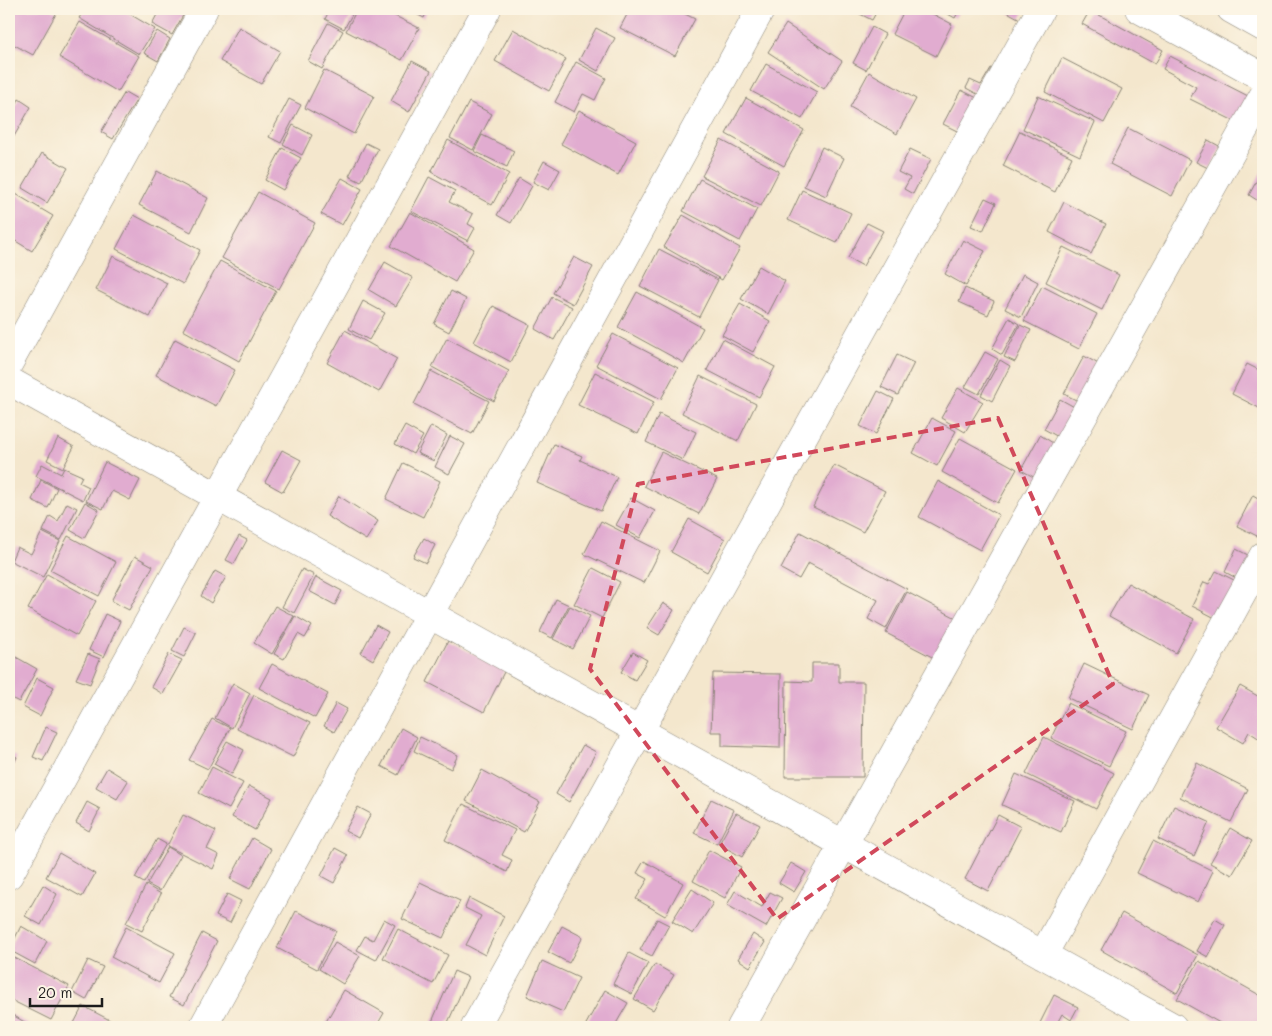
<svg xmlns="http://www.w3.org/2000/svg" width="1272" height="1036" font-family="Mali,sans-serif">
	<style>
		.building { fill: #e1acd0 }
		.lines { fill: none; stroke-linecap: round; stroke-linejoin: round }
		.minor-casing { stroke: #888274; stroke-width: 29 }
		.minor { stroke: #fff; stroke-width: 28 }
		.marked { fill: none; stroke: #d1495b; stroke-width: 4; stroke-dasharray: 10 6; stroke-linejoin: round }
	</style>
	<rect width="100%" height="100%" fill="#fcf5e5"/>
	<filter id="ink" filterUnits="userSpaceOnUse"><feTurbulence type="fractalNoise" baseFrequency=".02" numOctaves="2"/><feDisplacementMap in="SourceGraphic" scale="10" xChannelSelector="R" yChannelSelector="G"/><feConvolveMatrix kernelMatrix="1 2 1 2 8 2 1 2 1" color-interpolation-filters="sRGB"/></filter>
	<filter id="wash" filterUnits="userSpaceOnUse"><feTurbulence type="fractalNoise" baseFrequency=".0096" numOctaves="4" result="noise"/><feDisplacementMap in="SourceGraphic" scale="20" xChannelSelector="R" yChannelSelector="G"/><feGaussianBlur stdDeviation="1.12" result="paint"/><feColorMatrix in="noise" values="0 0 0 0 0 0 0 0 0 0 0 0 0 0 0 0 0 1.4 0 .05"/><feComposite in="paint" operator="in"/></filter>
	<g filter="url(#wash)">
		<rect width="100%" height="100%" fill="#f4e7cd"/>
		<g id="blocks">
			<path class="building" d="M9 9H51L57 12 33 55 9 42Z
				M85 9H121L155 29 139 54 79 18Z
				M160 9 186 10 172 35 152 24Z
				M330 9H355L344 29 325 19Z
				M357 9H381L419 28 402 60 346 31Z
				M406 9H428L424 18Z
				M630 9H675L695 19 675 56 620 28Z
				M850 9H878L872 20Z
				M905 9H923L952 24 936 56 892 34Z
				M939 9H960L955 18Z
				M1002 9H1026L1020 19Z
				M1090 10 1163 50 1155 64 1082 24Z
				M80 22 139 56 118 92 59 57Z
				M328 23 343 31 322 69 308 61Z
				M786 24 842 61 824 89 768 52Z
				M239 27 280 51 261 84 220 61Z
				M872 27 885 34 866 70 853 63Z
				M596 28 615 38 598 71 579 60Z
				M513 29 566 59 549 91 495 61Z
				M157 31 170 39 158 61 144 53Z
				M1170 56 1250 97 1236 122 1190 99 1196 87 1163 69Z
				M1062 58 1122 89 1104 123 1045 92Z
				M412 61 431 71 409 112 391 101Z
				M576 62 606 78 595 100 583 94 574 112 555 102Z
				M766 64 817 92 802 119 751 91Z
				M991 68 999 72 985 98 966 88 970 80 981 85Z
				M324 70 374 96 354 134 305 108Z
				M869 72 916 99 897 134 850 107Z
				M961 90 977 98 959 132 943 124Z
				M125 92 137 99 113 139 101 132Z
				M1038 96 1095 122 1080 156 1023 129Z
				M746 98 804 130 784 166 726 134Z
				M19 99 31 107 9 145V117Z
				M289 99 301 105 281 143 269 137Z
				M469 102 492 114 473 150 450 138Z
				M579 110 636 141 618 175 561 144Z
				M293 125 312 135 302 155 283 144Z
				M1128 128 1190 160 1172 196 1110 164Z
				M1020 131 1072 157 1055 192 1003 166Z
				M482 135 514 151 507 167 474 151Z
				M448 140 509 174 492 205 431 172Z
				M721 140 779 171 761 206 702 176Z
				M1208 140 1221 147 1210 169 1196 162Z
				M366 143 378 149 361 182 349 176Z
				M822 147 844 158 826 196 804 186Z
				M282 148 301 158 283 190 265 180Z
				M910 149 931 159 913 194 904 189 910 178 898 172Z
				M42 153 68 168 47 203 22 188Z
				M544 161 560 170 549 190 533 182Z
				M1263 169V204L1249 195Z
				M157 171 208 198 191 232 139 205Z
				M429 177 455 191 449 202 473 214 468 224 475 228 468 241 411 211Z
				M342 178 362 189 342 225 321 214Z
				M519 178 532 186 511 223 497 215Z
				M700 179 757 209 740 241 683 211Z
				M9 190 53 216 32 251 9 237Z
				M802 190 851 213 837 243 788 220Z
				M258 192 315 223 279 289 222 258Z
				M985 198 996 203 983 231 971 226Z
				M1064 202 1106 224 1091 254 1049 232Z
				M410 212 474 249 455 282 391 246Z
				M134 215 200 250 183 284 116 249Z
				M683 215 740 248 722 280 664 247Z
				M867 223 883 231 863 266 848 258Z
				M963 240 985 251 966 286 945 274Z
				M1063 247 1119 275 1102 310 1046 282Z
				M659 249 718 280 699 317 640 286Z
				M113 256 167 283 150 317 96 290Z
				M574 257 593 267 573 304 553 293Z
				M220 261 276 291 239 361 183 330Z
				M385 262 413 278 396 306 369 290Z
				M759 266 785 281 768 314 741 299Z
				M1023 274 1038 282 1021 317 1005 309Z
				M1042 286 1097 314 1079 349 1024 321Z
				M965 288 994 301 988 315 959 302Z
				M451 291 466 299 449 332 434 324Z
				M637 292 703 328 684 363 618 327Z
				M552 297 572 307 554 340 535 329Z
				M363 301 385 313 369 340 349 329Z
				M740 304 770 321 753 352 722 335Z
				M493 306 530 325 511 362 474 342Z
				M1009 318 1019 324 1002 355 992 349Z
				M1020 325 1031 330 1015 362 1004 357Z
				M345 330 397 359 379 392 327 363Z
				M613 334 678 368 661 399 596 365Z
				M447 338 509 371 494 401 432 367Z
				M175 339 235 370 216 406 156 375Z
				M723 339 775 367 759 397 707 370Z
				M985 352 998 359 979 394 965 387Z
				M897 355 914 363 898 395 881 387Z
				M1084 356 1104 367 1084 404 1064 394Z
				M1000 360 1010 366 992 401 981 395Z
				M1247 364 1263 372V410L1232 394Z
				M431 371 489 401 472 434 414 404Z
				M595 372 654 402 638 434 578 405Z
				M700 376 756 404 738 441 682 413Z
				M958 388 983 402 965 432 941 418Z
				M878 391 894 399 876 434 860 426Z
				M1060 399 1078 409 1062 439 1044 429Z
				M659 414 696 432 683 460 646 442Z
				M932 418 956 431 937 466 913 453Z
				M405 426 423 436 413 454 395 444Z
				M431 426 447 435 434 461 417 453Z
				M1040 435 1058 446 1039 480 1021 470Z
				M450 436 465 444 449 474 435 467Z
				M58 438 74 447 63 468 47 460Z
				M960 438 1017 469 998 503 942 472Z
				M554 444 582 456 580 460 617 477 601 511 537 483Z
				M282 450 301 460 283 492 265 482Z
				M661 452 717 479 699 514 644 486Z
				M105 462 140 480 130 500 112 491 103 509 86 501Z
				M403 463 440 481 423 517 386 499Z
				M42 464 61 474 64 468 82 476 79 482 89 487 83 500 36 476Z
				M834 465 885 491 863 532 813 507Z
				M41 480 57 488 48 508 32 500Z
				M938 481 999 515 980 550 919 517Z
				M1253 495 1263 501V533L1261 538 1237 526Z
				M339 496 378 521 366 540 327 516Z
				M631 498 655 511 640 538 616 525Z
				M85 502 99 510 84 538 70 530Z
				M67 503 77 508 61 540 43 531 50 516 58 521Z
				M689 519 725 539 707 572 671 552Z
				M601 521 660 551 644 583 584 554Z
				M42 532 60 541 43 577 11 561 17 547 31 554Z
				M800 532 907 589 886 629 868 619 878 600 808 563 799 579 781 569Z
				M68 536 116 562 99 596 50 570Z
				M239 536 247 540 234 564 226 560Z
				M424 538 435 545 426 563 413 557Z
				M1236 549 1252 557 1240 580 1225 572Z
				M135 556 153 566 129 610 111 601Z
				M593 568 620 582 602 618 574 604Z
				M302 569 314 575 294 613 282 607Z
				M215 571 226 577 211 603 201 596Z
				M1216 571 1238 582 1219 620 1192 606 1204 582 1209 584Z
				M47 574 96 601 77 636 28 609Z
				M316 577 342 591 335 605 309 591Z
				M1128 583 1194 619 1176 653 1109 616Z
				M907 592 958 619 936 659 886 633Z
				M556 599 569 605 552 638 540 632Z
				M663 603 674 610 659 635 647 628Z
				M275 606 294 616 272 654 254 643Z
				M570 606 590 616 573 649 553 639Z
				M105 614 120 621 104 657 89 650Z
				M295 616 312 626 305 638 298 634 284 659 274 654Z
				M376 625 388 632 373 660 361 653Z
				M184 627 196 633 184 657 172 651Z
				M448 641 505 670 484 712 427 682Z
				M633 652 647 660 635 680 621 672Z
				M9 653 37 669 19 702 9 697Z
				M88 654 100 659 90 684 76 679Z
				M169 654 182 660 163 694 151 687Z
				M812 663H839V682H864L863 777H785L786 681 812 682Z
				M272 664 328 694 315 718 259 688Z
				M1084 664 1149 695 1133 729 1068 698Z
				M713 673 781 674 780 748 722 746V732H711Z
				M37 678 54 687 40 716 23 707Z
				M233 683 250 693 232 728 215 718Z
				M1240 686 1263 699V741L1249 732 1243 743 1216 727Z
				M254 695 310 723 293 757 237 729Z
				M336 703 347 709 334 732 324 726Z
				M1068 703 1126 731 1109 766 1051 738Z
				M212 719 230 728 208 769 189 760Z
				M46 727 57 732 43 761 33 757Z
				M401 728 417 737 398 775 381 766Z
				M420 737 458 755 451 769 414 751Z
				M1044 737 1114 773 1096 809 1026 774Z
				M227 741 244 750 232 774 214 764Z
				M583 745 596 752 569 802 556 794Z
				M9 753 17 757 9 774Z
				M1197 763 1248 789 1231 822 1180 797Z
				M212 767 243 783 229 809 199 793Z
				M107 768 128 781 117 799 96 787Z
				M482 770 540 802 524 832 466 801Z
				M1016 774 1075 801 1061 832 1002 805Z
				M249 786 272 798 255 830 232 817Z
				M711 799 734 810 717 844 694 833Z
				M87 802 100 809 89 831 76 823Z
				M463 804 515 830 502 855 512 860 507 872 445 840Z
				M1174 806 1209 822 1194 856 1158 839Z
				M358 807 371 814 358 838 345 831Z
				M736 813 760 825 742 857 719 844Z
				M183 815 216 831 207 849 219 855 213 869 167 846Z
				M998 815 1021 827 988 891 965 879Z
				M1230 828 1252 841 1232 875 1210 863Z
				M252 838 271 849 250 889 230 879Z
				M157 839 166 844 144 883 135 878Z
				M1153 841 1213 871 1198 902 1137 873Z
				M168 847 181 855 160 891 147 884Z
				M335 848 348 855 334 883 321 876Z
				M709 850 741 867 725 898 693 881Z
				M59 853 95 874 82 897 46 877Z
				M644 861 683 883 665 916 636 899 648 879 637 873Z
				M791 863 806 872 794 892 779 883Z
				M420 882 460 901 443 938 402 919Z
				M43 885 57 894 41 925 25 916Z
				M146 885 161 894 142 931 126 923Z
				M692 889 713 903 693 934 672 921Z
				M735 891 762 907 770 892 782 898 766 927 727 905Z
				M227 894 241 901 230 923 216 916Z
				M469 898 504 916 485 955 466 945 481 916 465 908Z
				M296 911 336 931 317 969 277 948Z
				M1122 913 1198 955 1177 993 1101 950Z
				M384 919 395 925 376 960 357 950 365 936 373 940Z
				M657 919 669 925 652 956 640 950Z
				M1215 919 1225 925 1208 957 1197 951Z
				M21 926 47 941 35 964 9 950Z
				M562 926 583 937 569 963 548 952Z
				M126 927 175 953 159 983 111 957Z
				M398 929 448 955 433 984 383 958Z
				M202 933 217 941 184 1005 169 997Z
				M753 934 765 942 750 967 738 959Z
				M335 942 360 956 343 984 319 969Z
				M629 953 648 963 632 994 613 984Z
				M9 955 69 986 51 1020 9 999Z
				M88 960 103 967 86 1000 72 992Z
				M542 961 579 978 563 1012 527 996Z
				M1199 961 1263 997V1023L1261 1027H1227L1177 999Z
				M655 964 674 975 653 1010 634 999Z
				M454 971 468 977 446 1027H439L431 1024Z
				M344 990 384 1013 376 1027H323Z
				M605 990 628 1003 614 1027H587L585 1026Z
				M1054 995 1078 1007 1071 1020 1062 1014 1055 1027H1038Z
				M83 1006 123 1027H72Z
				M9 1013 28 1024 26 1027H9Z"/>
		</g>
	</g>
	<g filter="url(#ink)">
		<use href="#blocks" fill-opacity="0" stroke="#888274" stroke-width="1"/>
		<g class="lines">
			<defs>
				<path id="minor" d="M1139 9 1263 77
					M1231 9 1263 27
					M9 363 204 9
					M9 381 1173 1027
					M9 875 487 9
					M1043 955 1263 556
					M203 1027 761 9
					M475 1027 1041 9
					M741 1027 1263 96"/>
			</defs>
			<use href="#minor" class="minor-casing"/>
			<use href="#minor" class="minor"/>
		</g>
	</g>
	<path class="marked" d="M998 418 1113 684 777 919 590 669 638 484Z"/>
	<rect width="1272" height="1036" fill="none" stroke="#fcf5e5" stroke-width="30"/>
	<path d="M30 998v8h72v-8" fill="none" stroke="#1c1c1c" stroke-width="2.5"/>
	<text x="38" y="998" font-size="15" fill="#1c1c1c" stroke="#fcf5e5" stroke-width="4" paint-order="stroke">20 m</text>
</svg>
